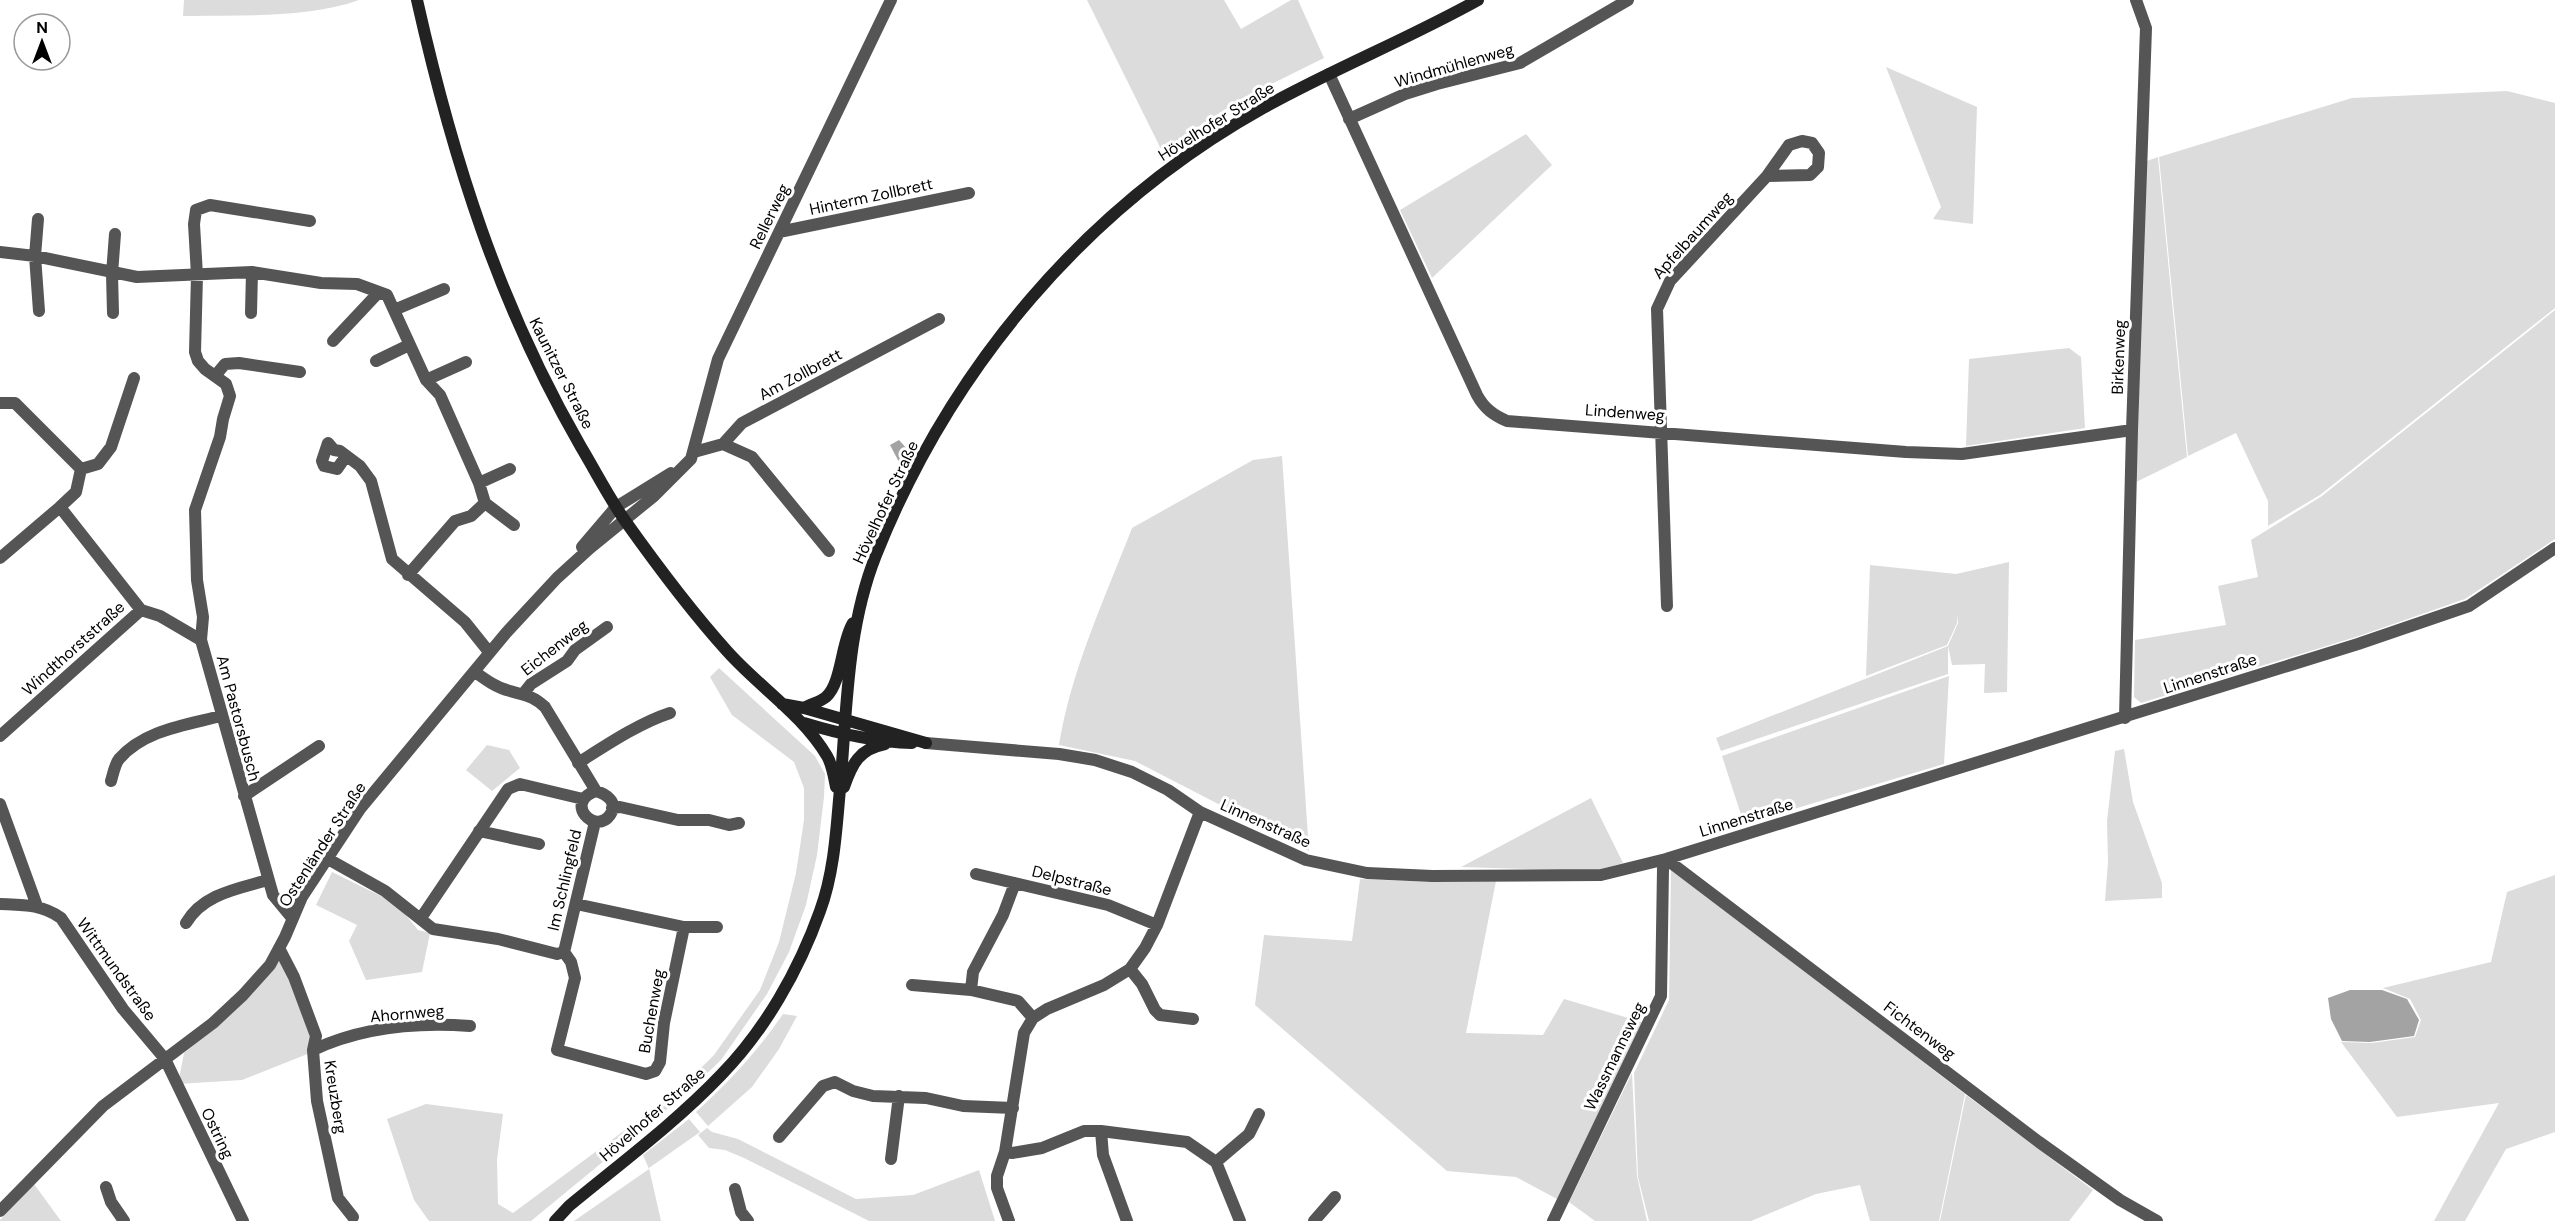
<svg xmlns="http://www.w3.org/2000/svg" width="2555" height="1221" font-family="'DM Sans',sans-serif">
	<style>
		.green { fill: #dcdcdc }
		.water { fill: #a3a3a3 }
		.lines { fill: none; stroke-linecap: round; stroke-linejoin: round }
		.minor { stroke: #555; stroke-width: 12 }
		.secondary { stroke: #222; stroke-width: 12 }
		.labels { text-anchor: middle; stroke-width: 6; stroke-linejoin: round; paint-order: stroke }
		.street-label { font-size: 16px; fill: #000; stroke: #fff }
	</style>
	<rect width="100%" height="100%" fill="#fff"/>
	<path class="green" d="M184 0H359C309 18 246 15 193 16H183Z
		M1087 0H1224L1241 29 1291 0H1298L1324 58 1241 99 1162 151Z
		M1886 67 1977 107 1973 224 1933 219 1941 207Z
		M2507 91 2555 103V308L2320 495 2268 526V501L2236 433 2188 456 2159 157 2352 98Z
		M1526 134 1552 165 1432 278 1400 210Z
		M2158 157 2187 457 2134 483 2141 163Z
		M2555 310V539L2465 599 2359 636 2141 703 2134 697 2135 640 2226 625 2218 586 2258 577 2251 540 2322 496Z
		M2069 348 2081 357 2085 428 1966 446 1969 359Z
		M1282 456 1309 851 1135 761 1059 745C1071 670 1105 598 1132 528L1253 460Z
		M2009 562 2007 692 1984 693 1985 664 1952 665 1948 646V674L1721 751 1716 738 1948 646 1958 623 1957 614V623L1947 645 1866 676 1870 565 1956 574Z
		M719 668 815 756 825 774 824 797 817 855 806 905 789 952 767 994 721 1060 684 1095 531 1221H429L414 1200 387 1119 426 1104 503 1114 497 1160 498 1204 513 1213 679 1090 714 1055 760 990 779 942 796 873 804 820V788L794 762 732 715 710 677Z
		M1949 676 1944 764 1744 824 1722 756Z
		M487 745 509 750 520 768 492 791 466 770Z
		M2124 749 2133 802 2162 883V898L2105 901 2108 862 2107 821 2115 751Z
		M1591 798 1623 863 1594 871 1461 867Z
		M1671 869 1965 1094 1939 1221H1870L1860 1185 1816 1194 1751 1221H1649L1638 1177 1634 1073 1669 1000Z
		M332 872 397 904 418 930 430 933 422 972 366 980 349 941 357 925 316 905Z
		M2555 875V1132L2506 1149 2465 1221H2434L2499 1103 2397 1117 2341 1042 2372 1043 2415 1037 2421 1020 2410 999 2383 988 2491 962 2507 892Z
		M1360 879 1432 882 1496 881 1466 1033 1543 1035 1564 999 1642 1022 1557 1199 1516 1177 1447 1171 1255 1005 1264 935 1352 941Z
		M281 959 311 1026 310 1053 242 1080 178 1084 184 1053 240 1006Z
		M783 1014 797 1016 779 1049 752 1087 708 1126 696 1112C729 1082 758 1051 783 1014Z
		M1632 1073 1637 1176 1647 1221H1595L1569 1202Z
		M1966 1095 2093 1190 2069 1221H1940Z
		M689 1119 700 1132 649 1168 661 1221H574L649 1169 643 1155Z
		M707 1128 712 1132 738 1139 856 1199 913 1195 979 1170 995 1221H869L744 1158 725 1150 709 1148 698 1135Z
		M34 1184 61 1221H0V1220Z"/>
	<path class="water" d="M899 440 907 449 899 462 890 445Z
		M2350 990H2382L2407 999 2419 1020 2414 1036 2370 1042 2342 1041 2331 1019 2328 998Z"/>
	<g class="lines">
		<path class="minor" d="M1329 74 1477 395C1484 408 1493 415 1507 421L1906 452 1962 454 2132 430
			M1349 119 1405 94 1437 84 1520 63 1628 0
			M38 219 35 256 39 311
			M779 232 969 193
			M0 252 35 256 137 277 252 272 321 283 357 284 387 295 426 380 440 395 479 483 485 503 471 516 455 521 408 575
			M394 310 444 289
			M113 313 112 274 115 234
			M251 313 252 272
			M333 341 379 292
			M376 361 409 345
			M215 376 225 364 239 363 300 372
			M426 380 466 362
			M0 403H15L81 469 98 464 111 447 134 378
			M723 444 752 457 829 551
			M694 452 723 444 742 423 939 319
			M344 454V459L337 469 324 466 322 461 328 443 334 450 340 451 360 466 371 481 392 559 465 622 489 652
			M81 469 76 492 60 507 141 610 160 616 201 640
			M479 483 510 469
			M485 503 514 525
			M582 547 616 507 671 473
			M0 558 60 507
			M1667 606 1657 309 1670 281 1767 176 1789 145 1802 141 1812 143 1819 153 1818 167 1810 175 1767 176
			M475 672C486 680 497 688 510 691 526 696 532 695 545 707L596 791C606 794 619 802 610 815 595 836 563 802 596 791
			M523 694 531 684 567 661 575 650 607 627
			M2125 718 2132 430 2146 28 2136 0
			M0 736 141 610
			M926 743 1059 754 1095 760 1132 772 1168 790 1200 812 1306 860 1367 873 1432 876 1601 875 1666 859 2358 644 2469 606 2555 548
			M578 763C605 746 639 723 670 713
			M111 781C113 774 115 764 119 759 144 730 186 725 221 716
			M244 796 319 746
			M0 804 37 906
			M612 808 620 807 678 820H709L729 825 739 823
			M595 822 564 952 571 962 575 978 557 1050 646 1074 655 1071 660 1062 664 1023 684 927
			M479 831 539 844
			M328 859 385 891 433 929 498 939 557 954 564 952
			M1666 859 2039 1142 2120 1200 2157 1221
			M976 874 1108 905 1157 925
			M0 904C23 905 41 904 61 918L123 1009 165 1059 243 1221
			M576 904 684 927H717
			M292 918 273 895 201 640 203 617 197 580 195 510 220 437 223 419 230 396 226 384 205 369 198 361 195 352 197 275 194 224 196 210 210 205 310 221
			M421 918 508 789 520 784 583 799
			M186 923C203 894 237 889 268 880
			M279 948 294 977 316 1036 313 1050 317 1101 338 1198 353 1217
			M1130 969 1142 984 1155 1010 1160 1015 1193 1019
			M912 985 971 990 1018 1001 1033 1018
			M971 990 973 972 1003 915 1015 883
			M313 1050C362 1027 416 1022 470 1026
			M1101 1131 1103 1155 1127 1221
			M779 1137 823 1086 835 1082 853 1091 873 1096 926 1098 963 1106 1013 1108
			M1005 1152 1012 1153 1042 1148 1084 1131H1101L1187 1142 1216 1162 1240 1221
			M891 1159 899 1096
			M1216 1162 1249 1134 1259 1114
			M106 1187 111 1202 124 1221
			M735 1189 741 1212 748 1221
			M0 1211 103 1106 213 1023 243 995 270 965 285 937 302 897 360 809 506 633 557 578 590 548 654 496 691 459 718 359 891 0
			M1009 1221 997 1188V1176L1005 1152 1024 1033 1033 1018 1047 1009 1104 985 1130 969 1145 948 1157 925 1200 812
			M1314 1221 1335 1197
			M1553 1221 1661 996 1663 869 1666 859"/>
		<path class="secondary" d="M417 0C453 160 499 305 581 447 596 472 609 498 626 522 658 567 690 610 727 651 759 687 802 714 827 756 832 764 834 777 836 787
			M782 704 804 708 926 743
			M804 708C811 704 820 702 826 697 842 683 841 642 853 623
			M804 723C840 734 875 742 912 743
			M844 787C852 764 859 749 885 744
			M555 1221 569 1206C621 1163 675 1123 721 1075 765 1030 799 970 820 911 833 876 836 836 839 800 847 718 845 633 876 555 951 367 1086 207 1263 108 1333 69 1408 39 1478 0"/>
	</g>
	<g class="labels">
		<g class="street-label">
			<text transform="translate(1454 65) rotate(-16)" y="6">Windmühlenweg</text>
			<text transform="translate(1216 121) rotate(-32)" y="6">Hövelhofer Straße</text>
			<text transform="translate(871 196) rotate(-12)" y="6">Hinterm Zollbrett</text>
			<text transform="translate(769 216) rotate(-64)" y="6">Rellerweg</text>
			<text transform="translate(1692 235) rotate(-48)" y="6">Apfelbaumweg</text>
			<text transform="translate(2118 357) rotate(-88)" y="6">Birkenweg</text>
			<text transform="translate(562 373) rotate(63)" y="6">Kaunitzer Straße</text>
			<text transform="translate(800 374) rotate(-28)" y="6">Am Zollbrett</text>
			<text transform="translate(1625 412) rotate(4)" y="6">Lindenweg</text>
			<text transform="translate(885 502) rotate(-65)" y="6">Hövelhofer Straße</text>
			<text transform="translate(554 647) rotate(-38)" y="6">Eichenweg</text>
			<text transform="translate(73 648) rotate(-42)" y="6">Windthorststraße</text>
			<text transform="translate(2210 673) rotate(-18)" y="6">Linnenstraße</text>
			<text transform="translate(239 718) rotate(75)" y="6">Am Pastorsbusch</text>
			<text transform="translate(1746 817) rotate(-17)" y="6">Linnenstraße</text>
			<text transform="translate(1266 823) rotate(24)" y="6">Linnenstraße</text>
			<text transform="translate(322 844) rotate(-57)" y="6">Ostenländer Straße</text>
			<text transform="translate(564 880) rotate(-77)" y="6">Im Schlingfeld</text>
			<text transform="translate(1072 880) rotate(14)" y="6">Delpstraße</text>
			<text transform="translate(117 969) rotate(54)" y="6">Wittmundstraße</text>
			<text transform="translate(651 1011) rotate(-80)" y="6">Buchenweg</text>
			<text transform="translate(407 1013) rotate(-5)" y="6">Ahornweg</text>
			<text transform="translate(1920 1030) rotate(37)" y="6">Fichtenweg</text>
			<text transform="translate(1614 1056) rotate(-64)" y="6">Wassmannsweg</text>
			<text transform="translate(336 1097) rotate(81)" y="6">Kreuzberg</text>
			<text transform="translate(652 1114) rotate(-41)" y="6">Hövelhofer Straße</text>
			<text transform="translate(218 1133) rotate(64)" y="6">Ostring</text>
		</g>
	</g>
	<g transform="translate(42 42)"><circle r="28" fill="#ffffff" stroke="#999999" stroke-width="1.5"/>
	<path d="M0-4.5L10 22L0 15L-10 22Z" fill="#000000"/>
	<text y="-9" font-size="16" font-weight="bold" text-anchor="middle" fill="#000000">N</text>
	</g>
</svg>
